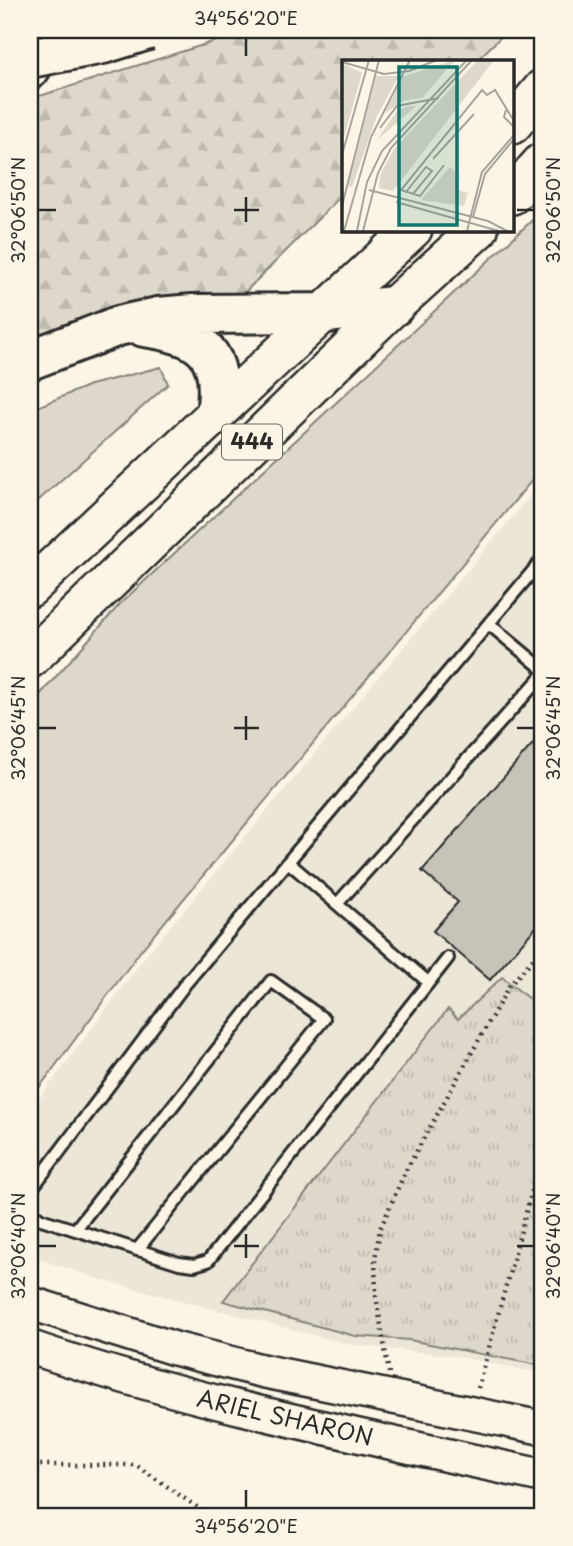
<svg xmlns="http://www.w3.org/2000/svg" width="573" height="1546" font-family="'Playpen Sans',sans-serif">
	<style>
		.built { fill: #ece6d7 }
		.grass { fill: #ded8ca; stroke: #84827a; stroke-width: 2 }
		.forest { fill: url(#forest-firs); stroke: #84827a; stroke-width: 2 }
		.park { fill: url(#park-tufts); stroke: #84827a; stroke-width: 2 }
		.building { fill: #c8c3b7; stroke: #2b2b2b; stroke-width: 2 }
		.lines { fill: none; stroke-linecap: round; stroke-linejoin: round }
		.service-casing { stroke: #2b2b2b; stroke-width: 16 }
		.secondary-casing { stroke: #2b2b2b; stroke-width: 37 }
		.primary-casing { stroke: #2b2b2b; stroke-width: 42 }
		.motorway-casing { stroke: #2b2b2b; stroke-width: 44 }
		.path { stroke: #2b2b2b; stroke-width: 4.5; stroke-dasharray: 2 5; stroke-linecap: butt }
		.service { stroke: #fcf5e5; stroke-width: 10 }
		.secondary { stroke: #fcf5e5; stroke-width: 32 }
		.primary { stroke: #fcf5e5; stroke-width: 37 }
		.motorway { stroke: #fcf5e5; stroke-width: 38 }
		.motorway-bridge-casing { stroke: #2b2b2b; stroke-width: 44; stroke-linecap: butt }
		.motorway-bridge { stroke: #fcf5e5; stroke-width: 38 }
		.ticks { fill: none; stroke: #2b2b2b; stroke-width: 2.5 }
		.labels { text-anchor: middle; stroke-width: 5; stroke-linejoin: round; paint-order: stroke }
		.shield { fill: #fcf5e5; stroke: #6a6863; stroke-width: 2 }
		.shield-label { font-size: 21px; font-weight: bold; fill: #2b2b2b }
		.street-label { font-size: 23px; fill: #2b2b2b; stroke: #fcf5e5 }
		.inset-road { fill: none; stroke: #a8a49b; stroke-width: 2 }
		.view { fill: #0f766e; fill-opacity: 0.15; stroke: #0f766e; stroke-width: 3.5 }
		.inset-edge { fill: none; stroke: #2b2b2b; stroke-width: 3.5 }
		.neatline { fill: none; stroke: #2b2b2b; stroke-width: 2.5 }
		.ticks-label { font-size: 18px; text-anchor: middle; fill: #2b2b2b }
	</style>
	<defs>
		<pattern id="forest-firs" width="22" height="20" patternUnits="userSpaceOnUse" patternTransform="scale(1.75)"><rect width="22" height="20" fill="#ded8ca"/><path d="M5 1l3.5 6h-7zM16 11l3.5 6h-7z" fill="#bfbaae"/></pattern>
		<pattern id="park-tufts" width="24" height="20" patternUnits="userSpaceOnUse" patternTransform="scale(1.75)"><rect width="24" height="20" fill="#ded8ca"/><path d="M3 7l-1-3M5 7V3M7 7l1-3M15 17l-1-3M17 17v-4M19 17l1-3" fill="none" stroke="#bfbaae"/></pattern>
	</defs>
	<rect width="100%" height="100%" fill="#fcf5e5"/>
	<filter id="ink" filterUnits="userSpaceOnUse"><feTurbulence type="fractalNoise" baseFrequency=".0143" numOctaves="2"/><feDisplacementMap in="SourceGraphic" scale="14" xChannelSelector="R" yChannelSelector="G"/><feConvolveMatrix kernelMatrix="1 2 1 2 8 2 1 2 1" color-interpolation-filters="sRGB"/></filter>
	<g filter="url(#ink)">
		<path class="built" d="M543 480V1374L448 1355 360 1346 332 1340 102 1280 30 1256V1111L144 958Z"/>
		<path class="grass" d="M543 210V467L142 949 30 1100V706L121 603Z
			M161 367 168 384 30 508V410L90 385Z"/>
		<path class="forest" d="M251 30H508L476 61H344V193L232 305 119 312 65 325 30 340V104L33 98Z"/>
		<path class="park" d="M502 977 543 1010V1366L409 1340 355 1336 223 1301 448 1009 458 1019Z"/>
		<path class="building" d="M543 732V919L490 980 433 931 458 902 422 871Z"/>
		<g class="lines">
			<defs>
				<path id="service" d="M489 624 543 669
					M288 862 428 982
					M337 904 543 675
					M30 1191 186 983 543 559
					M30 1211 41 1219 179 1263 194 1265 208 1261 448 958
					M75 1230 271 981 324 1019 137 1250"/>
				<path id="secondary" d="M30 1303 176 1349 263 1371 543 1428
					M30 1347C197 1404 370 1438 543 1476"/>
				<path id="primary" d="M512 125 543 88
					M512 195 543 161
					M30 588 413 229
					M30 659 394 306 479 229"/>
				<path id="motorway" d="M30 69 55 30
					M144 327C203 335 225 352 216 414
					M30 360 118 326 158 317 193 314 326 313 394 306"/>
			</defs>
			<use href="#service" class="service-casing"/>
			<use href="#secondary" class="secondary-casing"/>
			<use href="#primary" class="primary-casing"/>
			<use href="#motorway" class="motorway-casing"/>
			<path class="path" d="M389 1373 376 1296 375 1259 380 1229 405 1172 509 986 543 948
				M478 1388 543 1150
				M30 1482 38 1465H136L210 1516
				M30 1515V1516"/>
			<use href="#service" class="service"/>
			<use href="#secondary" class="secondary"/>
			<use href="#primary" class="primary"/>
			<use href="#motorway" class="motorway"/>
			<defs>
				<path id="motorway-bridge" d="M30 58 103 44 148 30"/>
			</defs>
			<use href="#motorway-bridge" class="motorway-bridge-casing"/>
			<use href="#motorway-bridge" class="motorway-bridge"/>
		</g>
	</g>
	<path class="ticks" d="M246 38V56M246 197V222M38 210H56M234 210H259M517 210H534M246 716V740M38 728H56M234 728H259M517 728H534M246 1234V1258M38 1246H56M234 1246H259M517 1246H534M246 1490V1508"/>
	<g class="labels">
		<rect class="shield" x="222" y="424.5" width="60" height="35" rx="5"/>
		<g class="shield-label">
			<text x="252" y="449">444</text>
		</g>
		<g class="street-label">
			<text transform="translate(285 1418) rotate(13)" y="8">ARIEL SHARON</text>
		</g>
	</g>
	<g transform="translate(342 60)">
		<rect width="172" height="172" fill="#fcf5e5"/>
		<path d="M136 0H152L51 131 37 128 38 115 52 89ZM0 3 20 13 0 84ZM34 16H57L34 58 10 127 6 126ZM66 46H74L35 80 55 51Z" fill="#ded8ca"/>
		<path d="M113 0 80 38 63 40 43 53 60 17Z" fill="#ded8ca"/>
		<path d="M108 107 118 115 116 130 126 133 122 146 79 140Z" fill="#ded8ca"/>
		<path class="inset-road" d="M0 2 42 14 67 11 95 0M164 50 162 57 172 67M38 68 55 46 97 38M0 95 27 0M91 99 132 54M102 105 78 136 59 130 140 30 145 35 153 30 172 61M27 130 146 161 165 171M64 132 84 107 90 111 71 134M54 142 157 171M0 146 37 0M131 157 143 114 172 79M2 171 29 77 68 0M15 171 25 122 40 91 124 1M21 171 36 113 49 88 130 0M125 171 140 112 172 75"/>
		<path class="view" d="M57 7H115V165H57Z"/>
		<rect width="172" height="172" class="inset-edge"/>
	</g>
	<rect width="573" height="1546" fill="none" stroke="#fcf5e5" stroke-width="77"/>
	<rect x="38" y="38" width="496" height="1470" class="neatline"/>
	<g class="ticks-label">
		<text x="246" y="25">34°56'20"E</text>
		<text transform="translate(19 210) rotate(-90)" y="6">32°06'50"N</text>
		<text transform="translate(554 210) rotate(-90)" y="6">32°06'50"N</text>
		<text transform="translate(19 728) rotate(-90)" y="6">32°06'45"N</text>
		<text transform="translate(554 728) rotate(-90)" y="6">32°06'45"N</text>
		<text transform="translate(19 1246) rotate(-90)" y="6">32°06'40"N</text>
		<text transform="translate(554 1246) rotate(-90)" y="6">32°06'40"N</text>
		<text x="246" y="1533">34°56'20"E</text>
	</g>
</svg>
